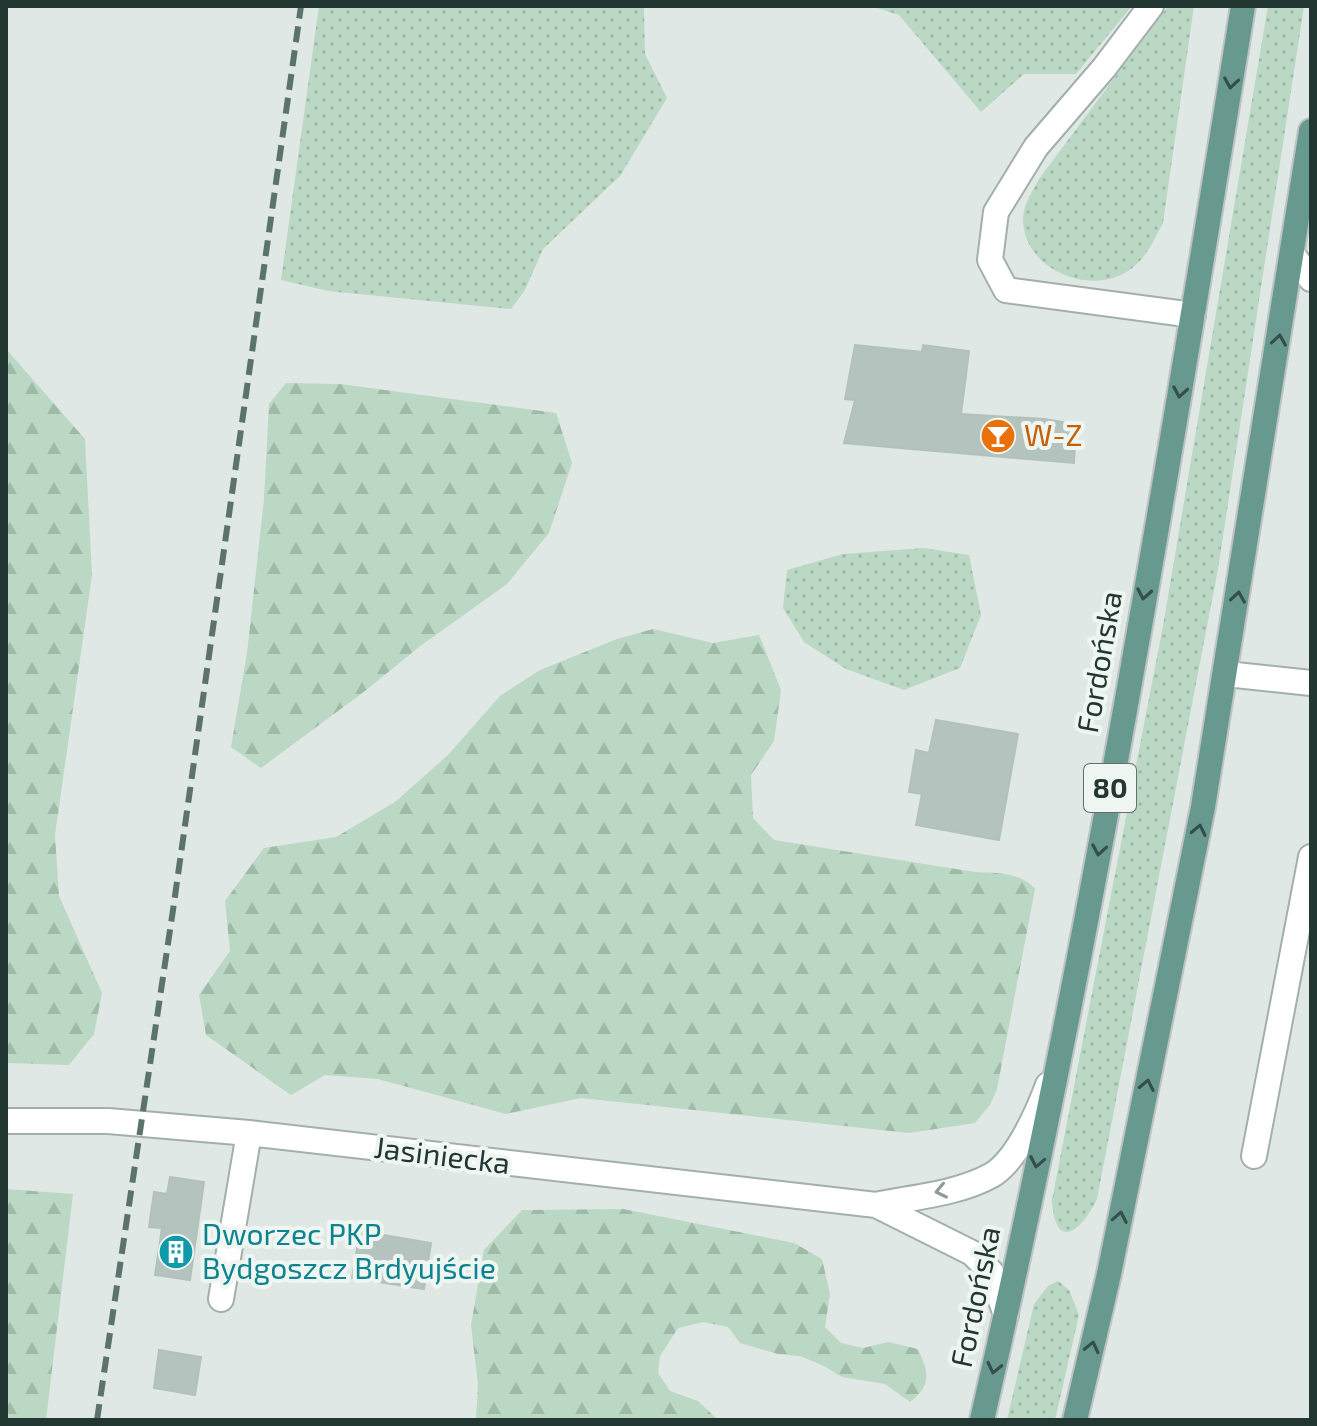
<svg xmlns="http://www.w3.org/2000/svg" width="1317" height="1426" font-family="'Exo 2',sans-serif">
	<style>
		.grass { fill: url(#grass-dots) }
		.forest { fill: url(#forest-firs) }
		.building { fill: #b5c3be; stroke: #b2c1bc; stroke-width: 2 }
		.lines { fill: none; stroke-linecap: round; stroke-linejoin: round }
		.minor-casing { stroke: #a3afac; stroke-width: 28 }
		.major-casing { stroke: #bdc3c2; stroke-width: 28 }
		.minor { stroke: #fff; stroke-width: 24 }
		.major { stroke: #68998f; stroke-width: 24 }
		.rail { stroke: #5c726d; stroke-width: 6; stroke-dasharray: 16 8; stroke-linecap: butt }
		.oneway { stroke: #344f49 }
		.oneway2 { stroke: #909a98 }
		.labels { text-anchor: middle; stroke-width: 8; stroke-linejoin: round; paint-order: stroke }
		.shield { fill: #eff6f2; stroke: #60706c; stroke-width: 2 }
		.shield-label { font-size: 28px; font-weight: bold; fill: #223632 }
		.food-label { font-size: 30px; fill: #c56008; stroke: #eff6f2; text-anchor: start }
		.street-label { font-size: 30px; fill: #223632; stroke: #eff6f2 }
		.culture-label { font-size: 30px; fill: #0d838f; stroke: #eff6f2; text-anchor: start }
	</style>
	<defs>
		<pattern id="grass-dots" width="8" height="8" patternUnits="userSpaceOnUse" patternTransform="scale(2)"><rect width="8" height="8" fill="#bad8c3"/><path d="M2 2h.1M6 6h.1" fill="none" stroke="#a0baa8" stroke-width="1.8" stroke-linecap="round"/></pattern>
		<pattern id="forest-firs" width="22" height="20" patternUnits="userSpaceOnUse" patternTransform="scale(2)"><rect width="22" height="20" fill="#bad8c3"/><path d="M5 1l3.5 6h-7zM16 11l3.5 6h-7z" fill="#a0baa8"/></pattern>
	</defs>
	<rect width="100%" height="100%" fill="#dfe8e5"/>
	<path class="grass" d="M319 6H644L645 54 667 98 620 176 543 249 525 290 511 309 328 291 281 280Z
		M871 6H1132L1076 74H1024L981 112 899 15Z
		M1168 6H1194L1163 223C1154 240 1147 257 1131 269 1092 298 1023 270 1023 219 1023 204 1033 191 1039 179Z
		M1268 6H1304L1218 569 1097 1199C1082 1231 1055 1253 1052 1200L1163 626Z
		M924 548 969 555 981 615 960 668 904 690 846 669 804 642 783 608 787 570 843 554Z
		M1058 1281 1069 1290 1079 1315 1055 1420H1007L1034 1304 1048 1286Z"/>
	<path class="forest" d="M6 349 85 439 92 575 55 835 59 896 102 993 94 1034 69 1065 6 1063Z
		M286 383 340 384 556 413 572 463 549 533 507 584 419 647 365 691 261 768 231 747 247 653 264 499 269 404Z
		M653 629 713 643 759 635 781 690 774 741 751 775 753 818 774 840 975 872C995 873 1021 872 1035 889L997 1089 990 1105 975 1123 909 1133 581 1098 506 1114 378 1079 325 1075 291 1095 206 1035 199 995 230 951 225 901 264 848 336 837 395 802 448 755 500 696 540 670 617 639Z
		M6 1189 73 1194 46 1420H6Z
		M623 1209 794 1243 822 1259 830 1294 825 1327 841 1343 863 1348 888 1342 918 1349C929 1373 932 1384 910 1402L885 1384 842 1377 824 1366 800 1356 778 1354 740 1343 728 1327 703 1322 678 1328 660 1356 658 1373 670 1391 698 1401 718 1420H476L478 1384 471 1325 484 1250 522 1210Z"/>
	<path class="building" d="M855 345 922 352 923 345 969 351 961 414 1044 419 1076 424 1074 463 844 443 855 400 845 399Z
		M936 720 1018 734 999 840 916 825 922 794 909 792 916 750 929 753Z
		M170 1177 204 1182 190 1280 155 1275 162 1228 149 1227 154 1192 167 1194Z
		M360 1231 431 1243 424 1289 352 1278Z
		M159 1350 201 1357 195 1395 154 1388Z"/>
	<g class="lines">
		<defs>
			<path id="minor" d="M1151 6 1104 68 1036 147 996 212 990 260 1006 290 1193 315
				M1292 254 1311 279
				M1226 674 1311 683
				M6 1121H108L249 1133 876 1205C913 1197 958 1194 992 1175 1017 1160 1038 1112 1048 1085
				M1254 1156 1311 857
				M876 1205 972 1253 991 1272 1006 1315
				M221 1299 249 1133"/>
			<path id="major" d="M982 1420C1089 953 1167 479 1243 6
				M1075 1420 1109 1274 1203 807 1311 131"/>
		</defs>
		<use href="#minor" class="minor-casing"/>
		<use href="#major" class="major-casing"/>
		<use href="#minor" class="minor"/>
		<use href="#major" class="major"/>
		<path class="rail" d="M97 1420 173 910 301 6"/>
	</g>
	<defs><path id="oneway-chevron" d="M-2-3.5L2.5 0L-2 3.5" fill="none" stroke-width="1.6" stroke-linecap="round" stroke-linejoin="round" transform="scale(2)"/></defs>
	<g class="oneway">
		<use href="#oneway-chevron" transform="translate(1231 83) rotate(99)"/>
		<use href="#oneway-chevron" transform="translate(1279 340) rotate(-81)"/>
		<use href="#oneway-chevron" transform="translate(1180 392) rotate(100)"/>
		<use href="#oneway-chevron" transform="translate(1144 594) rotate(100)"/>
		<use href="#oneway-chevron" transform="translate(1238 597) rotate(-81)"/>
		<use href="#oneway-chevron" transform="translate(1199 830) rotate(-78)"/>
		<use href="#oneway-chevron" transform="translate(1099 850) rotate(100)"/>
		<use href="#oneway-chevron" transform="translate(1147 1085) rotate(-78)"/>
		<use href="#oneway-chevron" transform="translate(1037 1162) rotate(101)"/>
		<use href="#oneway-chevron" transform="translate(1120 1217) rotate(-79)"/>
		<use href="#oneway-chevron" transform="translate(1092 1347) rotate(-77)"/>
		<use href="#oneway-chevron" transform="translate(994 1368) rotate(103)"/>
	</g>
	<use class="oneway2" href="#oneway-chevron" transform="translate(941 1191) rotate(168)"/>
	<defs>
		<symbol id="bar-disc" viewBox="-11 -11 22 22"><circle r="9.5" fill="#e8710a" stroke="#eff6f2"/><path d="M-6-5H6L.8 .8V4.5H3.5V6h-7V4.5H-.8V.8Z" fill="#fff"/></symbol>
		<symbol id="building-disc" viewBox="-11 -11 22 22"><circle r="9.5" fill="#0f9aa8" stroke="#eff6f2"/><path d="M-4-6H4V6H1V3H-1V6H-4ZM-2.5-4.3h1.7v1.8h-1.7ZM.8-4.3h1.7v1.8H.8ZM-2.5-1h1.7V.8h-1.7ZM.8-1h1.7V.8H.8Z" fill="#fff"/></symbol>
	</defs>
	<g fill-rule="evenodd">
		<use href="#bar-disc" x="978" y="416" width="40" height="40"/>
		<use href="#building-disc" x="156" y="1232" width="40" height="40"/>
	</g>
	<g class="labels">
		<rect class="shield" x="1084" y="764" width="52" height="48" rx="6"/>
		<g class="shield-label">
			<text x="1110" y="798">80</text>
		</g>
		<g class="food-label">
			<text x="1024" y="446">W-Z</text>
		</g>
		<g class="street-label">
			<text transform="translate(1100 662) rotate(-80)" y="10">Fordońska</text>
			<text transform="translate(442 1156) rotate(7)" y="10">Jasiniecka</text>
			<text transform="translate(976 1297) rotate(-78)" y="10">Fordońska</text>
		</g>
		<g class="culture-label">
			<text x="202" y="1245">Dworzec PKP<tspan x="202" dy="34">Bydgoszcz Brdyujście</tspan></text>
		</g>
	</g>
	<rect width="1317" height="1426" fill="none" stroke="#223632" stroke-width="16"/>
</svg>
